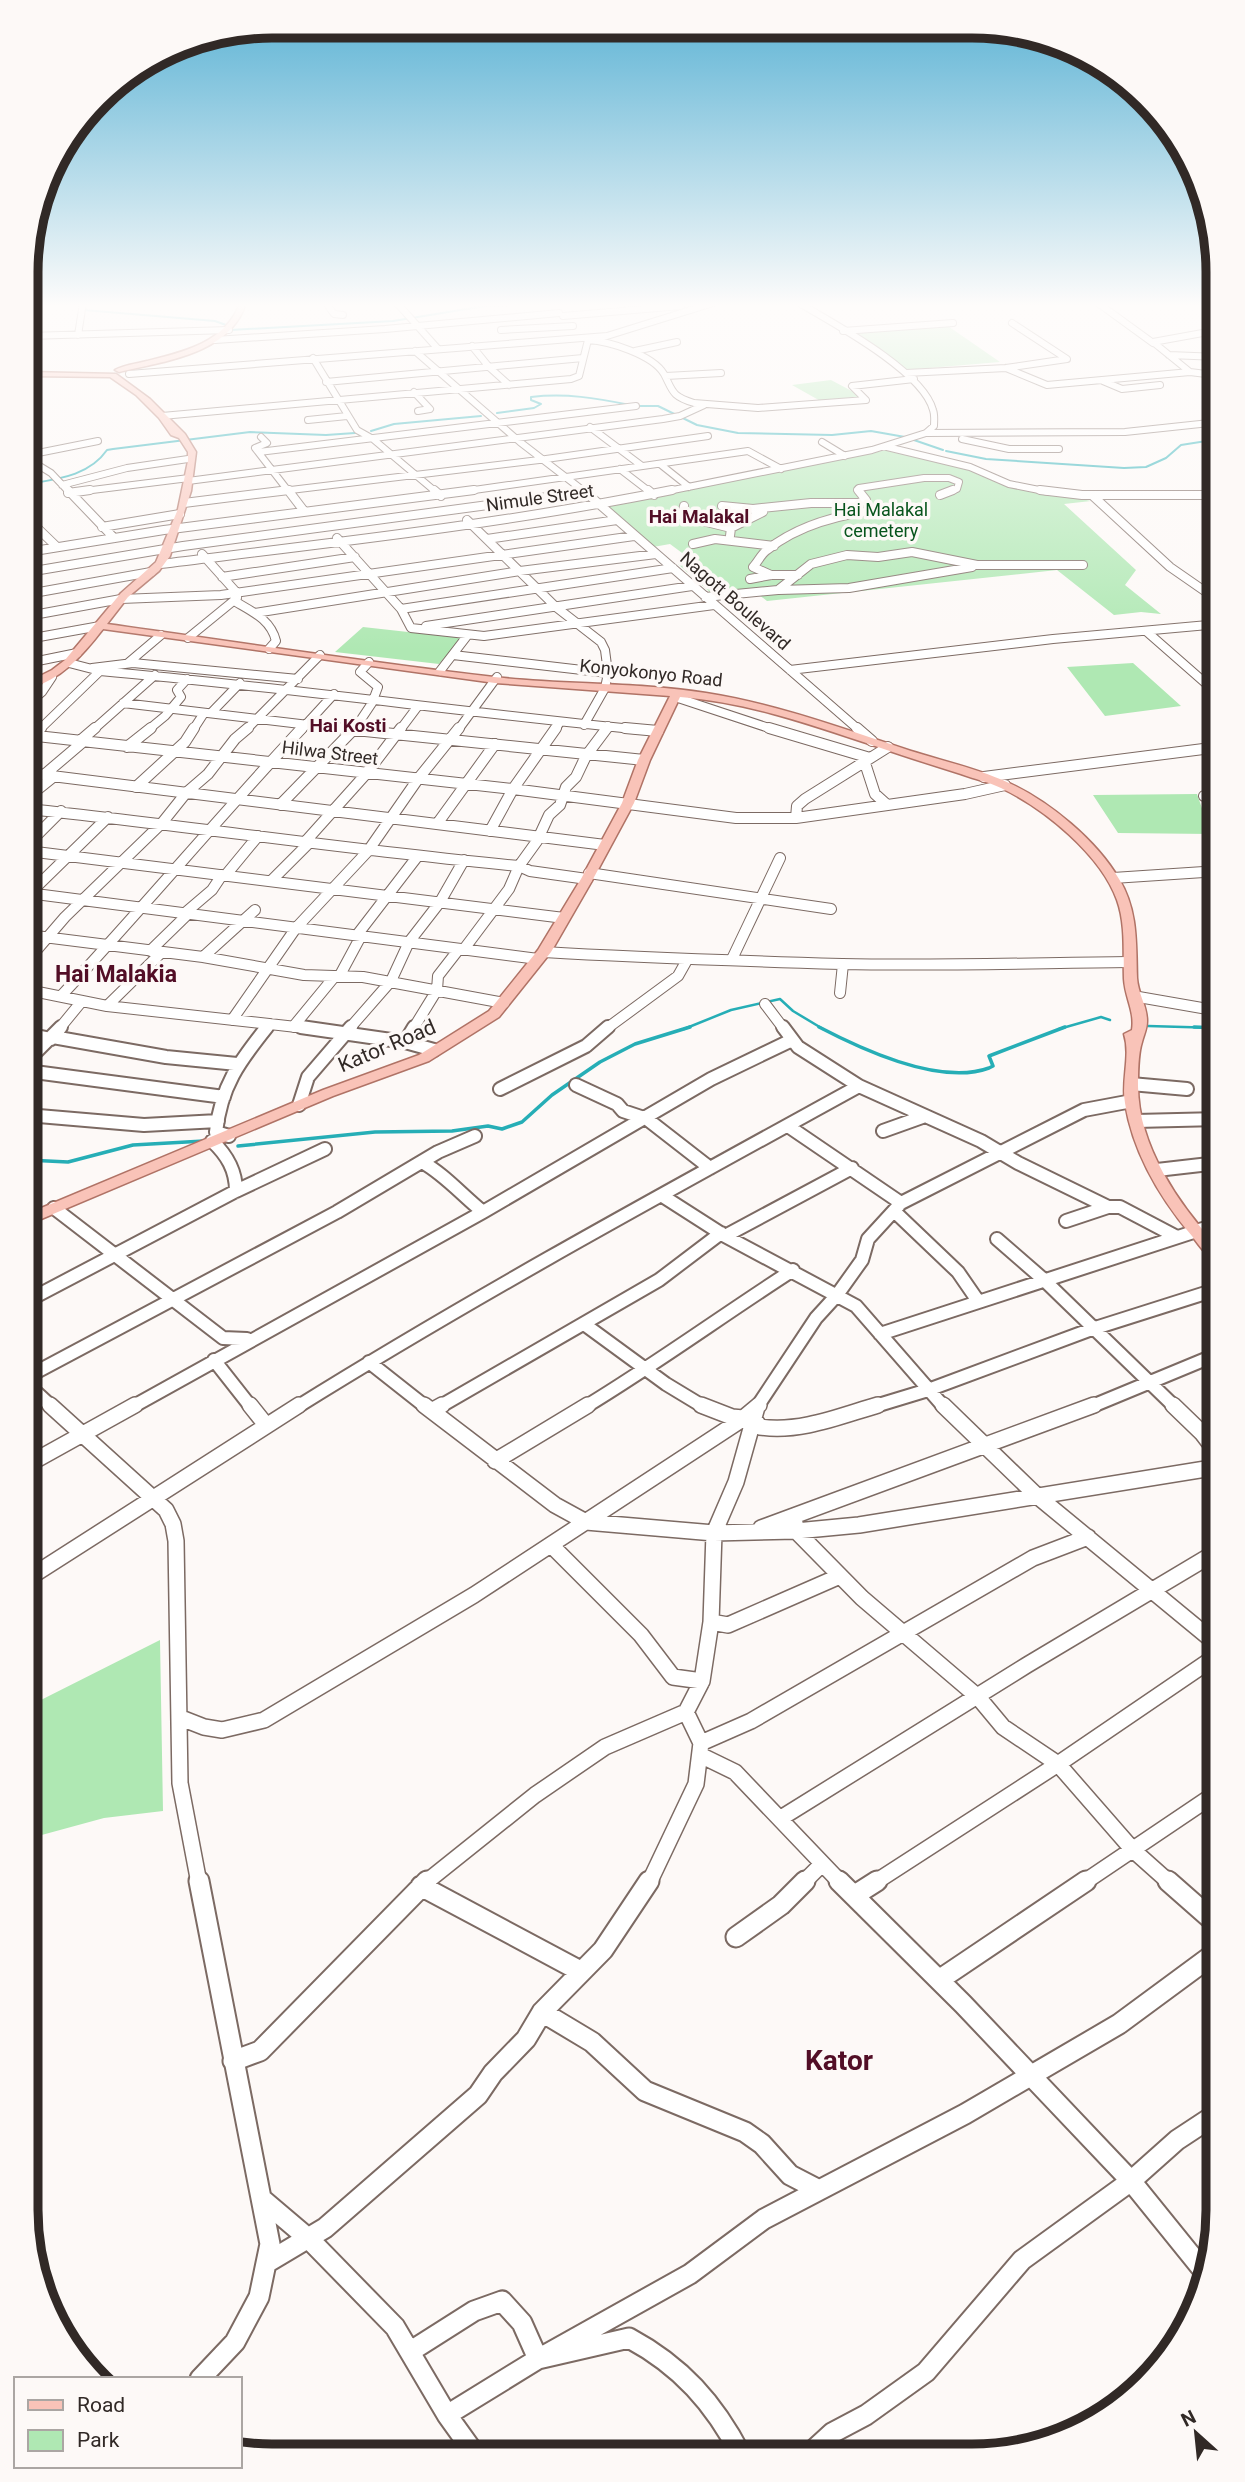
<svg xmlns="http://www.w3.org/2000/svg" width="1245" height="2482" font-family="Roboto,sans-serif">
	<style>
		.green { fill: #afe8b3 }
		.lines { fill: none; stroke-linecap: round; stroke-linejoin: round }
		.stream-far2 { stroke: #26aeb6; stroke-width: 2 }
		.stream-far1 { stroke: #26aeb6; stroke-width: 2.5 }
		.stream { stroke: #26aeb6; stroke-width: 3.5 }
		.minor-far5-casing { stroke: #7c6a63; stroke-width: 8 }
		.minor-far4-casing { stroke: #7c6a63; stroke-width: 10 }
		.minor-far3-casing { stroke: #7c6a63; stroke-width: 12 }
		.minor-far2-casing { stroke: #7c6a63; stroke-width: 16 }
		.minor-far1-casing { stroke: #7c6a63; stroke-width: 18 }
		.minor-casing { stroke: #7c6a63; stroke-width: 23 }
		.major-casing { stroke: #b07366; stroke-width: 3 }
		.minor-far5 { stroke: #fff; stroke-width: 6 }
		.minor-far4 { stroke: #fff; stroke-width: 8 }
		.minor-far3 { stroke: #fff; stroke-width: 10 }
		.minor-far2 { stroke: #fff; stroke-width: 12 }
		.minor-far1 { stroke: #fff; stroke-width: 15 }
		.minor { stroke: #fff; stroke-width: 19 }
		.major { fill: #f9c3b8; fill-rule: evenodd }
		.labels { text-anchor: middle; stroke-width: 7; stroke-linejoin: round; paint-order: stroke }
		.far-street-label { font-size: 18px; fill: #312926; stroke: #fdf9f7 }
		.far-park-label { font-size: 18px; fill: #07541c; stroke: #fdf9f7 }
		.far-neighbourhood-label { font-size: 19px; font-weight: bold; fill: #520e26; stroke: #fdf9f7 }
		.street-label { font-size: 21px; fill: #312926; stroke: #fdf9f7 }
		.neighbourhood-label { font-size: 23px; font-weight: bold; fill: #520e26; stroke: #fdf9f7 }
		.near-quarter-label { font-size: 28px; font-weight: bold; fill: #520e26; stroke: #fdf9f7 }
		.rim { fill: none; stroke: #312926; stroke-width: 9 }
	</style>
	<rect width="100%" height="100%" fill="#fdf9f7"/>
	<path class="green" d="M945 324 1000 362 905 370 855 331Z
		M831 380 863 397 824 403 792 385Z
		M887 450 964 466 1001 483 1091 501 1064 504 1136 570 1125 585 1161 614 1141 612 1114 615 1057 570 767 601 758 594 711 593 678 564 693 561 670 544 653 547 607 506Z
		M363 627 462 638 439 664 335 652Z
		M1133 663 1181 706 1105 716 1067 667Z
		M1197 794 1211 834 1118 833 1093 795Z
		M160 1640 163 1811 104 1818 27 1839V1707Z"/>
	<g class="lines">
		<path class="stream-far2" d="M569 303H578
			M84 310 215 321 226 325
			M230 330 393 321 485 306 562 303
			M637 406H658L697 425 738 433 832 435 871 431 905 437
			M497 413 534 408 541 404 531 400V397C566 393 596 398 630 405
			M371 431 394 424 481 416
			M911 439 943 450
			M946 451 986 459 1124 468 1146 467 1166 458 1181 445 1219 439
			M28 484C57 479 89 476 107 450L113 449 250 432 326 435 355 433"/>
		<path class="stream-far1" d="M1148 1026 1219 1028
			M684 1029 731 1010 780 999 793 1011 823 1029
			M1059 1029 1101 1017 1110 1020"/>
		<path class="stream" d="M819 1027C863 1050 940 1086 989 1068L993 1066 989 1056 1065 1027
			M1194 1027 1219 1028
			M238 1146 375 1132 452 1131 488 1126 502 1129 522 1122 552 1095 600 1062 635 1044 690 1027
			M27 1160 68 1162 133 1145 204 1141"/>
		<defs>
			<path id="minor-far5" d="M326 303 334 314 343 315
				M397 303 438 349
				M1098 303 1153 343
				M563 316 681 306
				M501 330 573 326
				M843 331 953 323
				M78 335 83 303
				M28 336 229 330
				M215 340 385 329 559 313
				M472 346 489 367 509 385
				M415 351 520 442 585 492
				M635 351 677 342
				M1169 355 1219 357
				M313 358 357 430 373 439 436 492
				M1006 368 1047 385 1190 372 1153 342 1219 330
				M1190 372 1206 374 1219 380
				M906 373 1006 368 1067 359 1012 323
				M129 374 607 336 713 303
				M666 376 721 373
				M1103 381 1122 389 1160 385
				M326 382 583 358
				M414 392 430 409 418 411
				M162 416 571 379 579 376 588 340C609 341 653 355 664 374 673 391 671 396 694 403L758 408 866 400 852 386 914 379
				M308 420 347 416
				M590 427 642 466
				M926 433 1125 432 1219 422
				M261 437 267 443 255 448 289 492
				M962 439 1009 449H1059
				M822 442 845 456
				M887 447 970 467 1009 484 1049 492
				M259 452 636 406
				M28 455 98 441
				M28 459 51 473 69 492
				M660 464 689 487
				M620 469 650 492
				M188 481 663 419 680 416 704 405
				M62 485 127 468 188 459
				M76 492 189 478
				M274 492 539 460 708 436
				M460 492 748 451 781 469
				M663 492 872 450 926 433 934 426C934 421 935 415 933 410 923 371 833 323 799 303
				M860 492 859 488 924 478H949L959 482 957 489 948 492"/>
			<path id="minor-far4" d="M68 490 114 538
				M288 490 304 511
				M434 490 441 496
				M583 490 859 730
				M648 490 654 495
				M1040 490 1082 495H1219
				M68 493 90 490
				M940 495 953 490
				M1093 496 1170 567 1219 601
				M184 503 289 490
				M684 506 682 516 731 528
				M722 506 753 509 811 503H859L866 500 858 490
				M28 519 57 547
				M467 520 556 607 601 642 605 650 608 673
				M102 527 180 514
				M730 536 731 528 763 512
				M337 538 401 609 411 628 484 636 714 605
				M487 539 617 520
				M693 544 715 539 774 546
				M28 552 164 530 474 490
				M160 564C331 543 503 524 672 490
				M28 572 183 546 585 492
				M771 575 753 567C758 562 761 554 767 550 801 523 849 512 892 509
				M222 577 355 557
				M750 579 771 575H798
				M779 590 849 588 972 567
				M28 594 151 572
				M705 597 778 590 811 564 847 555 878 557 912 552 977 565H1083
				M236 602C253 612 271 620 276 641L269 649
				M401 609 673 568
				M255 613 520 571 656 554
				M28 616 121 599 221 595 634 536
				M426 626 692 586
				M1146 631 1219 695
				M188 638 237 598V593L202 554
				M28 639 100 626
				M453 655 608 673 605 688 584 725
				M28 663 77 653
				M128 663 161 635
				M92 668 133 663 298 679
				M790 670 1053 639 1219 624
				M100 671C281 687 462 712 643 730
				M440 671 467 636
				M675 697 775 730
				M123 703 351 730
				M28 704 42 692 52 677
				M211 713 240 683
				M39 730 100 671 69 663
				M93 730 155 675
				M148 730 165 716 181 697 177 690 187 679
				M193 730 204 713
				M246 730 320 655
				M301 730 334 694
				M354 730 372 703 378 687 360 672 369 662
				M400 730 418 706
				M458 730 497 677
				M555 730 560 722
				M605 730 608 726"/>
			<path id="minor-far3" d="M336 728 644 760
				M625 728 658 731
				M769 728 870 758
				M857 728 872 741
				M28 735 513 789 736 818H796L965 794 1005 785
				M31 737 41 728
				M81 740 95 728
				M127 747 151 728
				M864 760 875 794 885 803
				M28 773 605 845
				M44 775 84 741
				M984 777 1219 747
				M136 787 185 742 194 728
				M1204 796 1219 792
				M28 797 53 777
				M280 805 355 728
				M28 809C192 826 355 851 519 866L530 871 587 879
				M796 818 797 806 805 799 888 747
				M437 824 495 744
				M490 831 513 789 556 728
				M305 842 366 774 401 728
				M28 844 61 811
				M28 851 564 918
				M589 873 831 909
				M225 876 258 836
				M1113 878 1219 871
				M271 881 310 842
				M28 893 538 959
				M28 895 108 817
				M185 913 212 890 222 875
				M28 935 203 957 304 975 363 977 504 1003
				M357 935 417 857
				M464 949 509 889 519 866 537 841 549 815 560 805 566 787 576 777 586 756 607 728
				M150 951 188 914
				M544 952C643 958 742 961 842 964 937 966 1033 963 1129 962
				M203 957 255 910
				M732 959 780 858
				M28 960 65 917 162 823 186 793 208 774 235 739 248 728
				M340 975 361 936
				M28 990 107 1006 314 1029
				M840 993 843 964
				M61 996C143 908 220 816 302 728
				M1133 996 1219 1011
				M765 1004 784 1029
				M107 1006 162 952
				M232 1020 296 928 368 851 418 779 459 728
				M293 1027 335 976
				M59 1029 82 1001
				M266 1029 270 1024
				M349 1029 391 981 409 942 440 902 464 860
				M413 1029 437 990 438 976 459 949
				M606 1029 678 976 687 960"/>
			<path id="minor-far2" d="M301 1027 405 1042 434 1050
				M783 1027 798 1047 859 1086 981 1141 1018 1163 1108 1207H1120L1177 1237
				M27 1034 51 1039
				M53 1037 166 1057 237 1064
				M405 1042 414 1027
				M27 1061 61 1027
				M27 1071 224 1097
				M1131 1084 1187 1089
				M576 1085 617 1104 623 1111 647 1119 710 1168
				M500 1089 586 1046 608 1027
				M299 1105 308 1077 351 1027
				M27 1115 144 1125 218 1121
				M1136 1121 1219 1119
				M788 1126 901 1203
				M883 1131 925 1116
				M229 1136 216 1132C221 1086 239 1062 267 1027
				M212 1141C227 1155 236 1170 236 1191
				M422 1162C444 1174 462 1195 483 1212
				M1157 1170 1218 1163
				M661 1195 725 1236 856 1306 944 1407
				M54 1208 223 1338 247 1339
				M894 1211 958 1272 978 1301
				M1066 1221 1108 1207
				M725 1236 852 1168
				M997 1239 1043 1279 1175 1407
				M27 1301 236 1191 325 1149
				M584 1324 666 1384 704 1407
				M880 1334 1218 1224
				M214 1360 251 1407
				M369 1362 426 1407
				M27 1377 337 1212 438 1152 475 1136
				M27 1384 52 1407
				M132 1407 483 1212 711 1079 792 1040
				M297 1407C480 1293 670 1190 859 1086
				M439 1407 659 1280 721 1233
				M585 1407C656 1364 723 1315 793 1270
				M757 1407 816 1318 837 1295 862 1260 868 1239 901 1203 1084 1110 1132 1101
				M872 1407 928 1390 1092 1329 1218 1289
				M1090 1407 1218 1354"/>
			<path id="minor-far1" d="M50 1405 166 1510 173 1524 176 1541 180 1783 199 1883
				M250 1405 266 1425
				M424 1405 555 1505 586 1522 714 1533 796 1531 859 1525 1218 1467
				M701 1405 732 1417 754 1419 760 1427C800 1433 840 1416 878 1405
				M943 1405 1036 1495 1218 1645
				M1173 1405 1202 1433 1218 1454
				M433 1410 442 1405
				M1202 1433 1218 1428
				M495 1461 588 1405
				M27 1465 135 1405
				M794 1516 796 1531 862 1598 978 1697 1003 1727 1058 1764 1133 1850 1170 1883
				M761 1528 1094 1405
				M552 1546 641 1635 673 1677 702 1681
				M27 1579 299 1405
				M711 1622 728 1625 840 1576
				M181 1718 204 1727 222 1730 264 1720 474 1595 741 1420 759 1405
				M701 1743 751 1721 1033 1558 1088 1537
				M700 1755 735 1772 841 1883
				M781 1818 1027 1665 1218 1551
				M425 1883 535 1795 605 1747 686 1712
				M649 1883 696 1784 701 1743 686 1712 702 1681 711 1622 714 1533 736 1482 757 1407
				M803 1883 822 1864
				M874 1883 1058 1764 1218 1655
				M1083 1883 1218 1792"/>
			<path id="minor" d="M199 1881 270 2244 259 2297 235 2342 200 2379
				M839 1881 963 2004 1131 2181 1207 2275
				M1168 1881 1218 1925
				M421 1886 580 1971
				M855 1895 877 1881
				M736 1937 781 1905 805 1881
				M939 1980 1086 1881
				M542 2012 592 2042 645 2091 745 2132 762 2144 790 2175 819 2190
				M233 2061 260 2051 427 1881
				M263 2200 309 2239 395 2327 447 2415 475 2454
				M268 2262 325 2228 478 2095 493 2073 526 2039 542 2012 603 1950 649 1881
				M411 2351 474 2311 502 2301 522 2323 538 2359 629 2338C681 2366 714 2403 741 2455
				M447 2415 538 2359 690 2274 764 2219 965 2114 1119 2024 1218 1951
				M808 2455 832 2433 866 2415 926 2372 1022 2260 1131 2181 1177 2140 1218 2113"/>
			<path id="major" d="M240 303H246C230 354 165 361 119 372L115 370C124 365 136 364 147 361 184 352 226 342 240 303Z
				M28 372 116 374 150 399 185 434 196 452 191 491 170 556 159 571 128 597 107 624C236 642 365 662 494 677 564 685 637 682 706 693 776 704 844 729 911 751 943 761 979 769 1009 783 1049 801 1097 841 1119 879 1138 910 1136 943 1137 978 1138 994 1147 1005 1147 1021 1147 1029 1144 1034 1142 1042 1138 1054 1138 1072 1138 1086 1138 1146 1179 1205 1218 1247V1261C1207 1258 1199 1245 1192 1236 1160 1198 1133 1153 1125 1103 1121 1080 1131 1056 1124 1034L1132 1030C1135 1011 1125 998 1124 979 1123 953 1126 925 1117 900 1101 855 1044 808 1001 788 989 782 974 779 961 774 932 765 904 756 875 746 812 725 747 702 680 697L650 760 634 803 593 879 551 952 499 1017 429 1061 333 1096 27 1225V1214L323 1090 419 1055 489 1011 538 950 581 879 622 803 638 760 670 696 495 683 103 629C83 655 61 680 28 689V682L52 670 65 660 121 593 156 562 178 509 188 461V452L179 438 171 435 159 418 136 395 110 377 28 376Z"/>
		</defs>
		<use href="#minor-far5" class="minor-far5-casing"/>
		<use href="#minor-far4" class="minor-far4-casing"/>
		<use href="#minor-far3" class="minor-far3-casing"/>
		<use href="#minor-far2" class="minor-far2-casing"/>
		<use href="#minor-far1" class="minor-far1-casing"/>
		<use href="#minor" class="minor-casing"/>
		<use href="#major" class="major-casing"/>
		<use href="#minor-far5" class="minor-far5"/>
		<use href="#minor-far4" class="minor-far4"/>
		<use href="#minor-far3" class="minor-far3"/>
		<use href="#minor-far2" class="minor-far2"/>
		<use href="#minor-far1" class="minor-far1"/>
		<use href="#minor" class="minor"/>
		<use href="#major" class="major"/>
	</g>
	<linearGradient id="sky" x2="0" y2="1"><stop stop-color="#5ab2d4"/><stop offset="0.47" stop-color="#fefcfb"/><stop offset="1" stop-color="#fefcfb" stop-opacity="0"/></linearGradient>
	<rect width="1245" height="650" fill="url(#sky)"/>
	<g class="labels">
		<g class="far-street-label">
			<text transform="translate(540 498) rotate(-8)" y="6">Nimule Street</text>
			<text transform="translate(735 601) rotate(41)" y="6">Nagott Boulevard</text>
			<text transform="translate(651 673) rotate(6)" y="6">Konyokonyo Road</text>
			<text transform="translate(330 753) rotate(7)" y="6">Hilwa Street</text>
		</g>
		<g class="far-park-label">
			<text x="881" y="516">Hai Malakal<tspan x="881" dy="21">cemetery</tspan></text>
		</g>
		<g class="far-neighbourhood-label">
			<text x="699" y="523">Hai Malakal</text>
			<text x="348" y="732">Hai Kosti</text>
		</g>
		<g class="street-label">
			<text transform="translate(387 1046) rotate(-23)" y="7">Kator Road</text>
		</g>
		<g class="neighbourhood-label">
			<text x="116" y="982">Hai Malakia</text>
		</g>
		<g class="near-quarter-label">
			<text x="839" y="2070">Kator</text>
		</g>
	</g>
	<path d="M0 0H1245V2482H0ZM272 38H972A234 234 0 0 1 1206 272V2210A234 234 0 0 1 972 2444H272A234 234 0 0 1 38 2210V272A234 234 0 0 1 272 38Z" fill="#fdf9f7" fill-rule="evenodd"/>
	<path class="rim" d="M272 38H972A234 234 0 0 1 1206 272V2210A234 234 0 0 1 972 2444H272A234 234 0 0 1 38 2210V272A234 234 0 0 1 272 38Z"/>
	<rect x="14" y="2377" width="228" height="91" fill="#fdf9f7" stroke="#aba6a3" stroke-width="2"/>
	<rect x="28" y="2400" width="35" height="10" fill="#f9c3b8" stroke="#aba6a3" stroke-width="2"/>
	<text x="77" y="2412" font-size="21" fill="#312926">Road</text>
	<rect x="28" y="2430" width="35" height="21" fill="#afe8b3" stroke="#aba6a3" stroke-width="2"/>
	<text x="77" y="2447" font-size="21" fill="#312926">Park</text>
	<g transform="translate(1196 2433) rotate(333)" stroke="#fdf9f7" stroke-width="5" paint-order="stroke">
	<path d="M0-5L12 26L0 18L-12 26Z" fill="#312926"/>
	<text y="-10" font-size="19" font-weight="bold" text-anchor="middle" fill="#312926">N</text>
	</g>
</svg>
